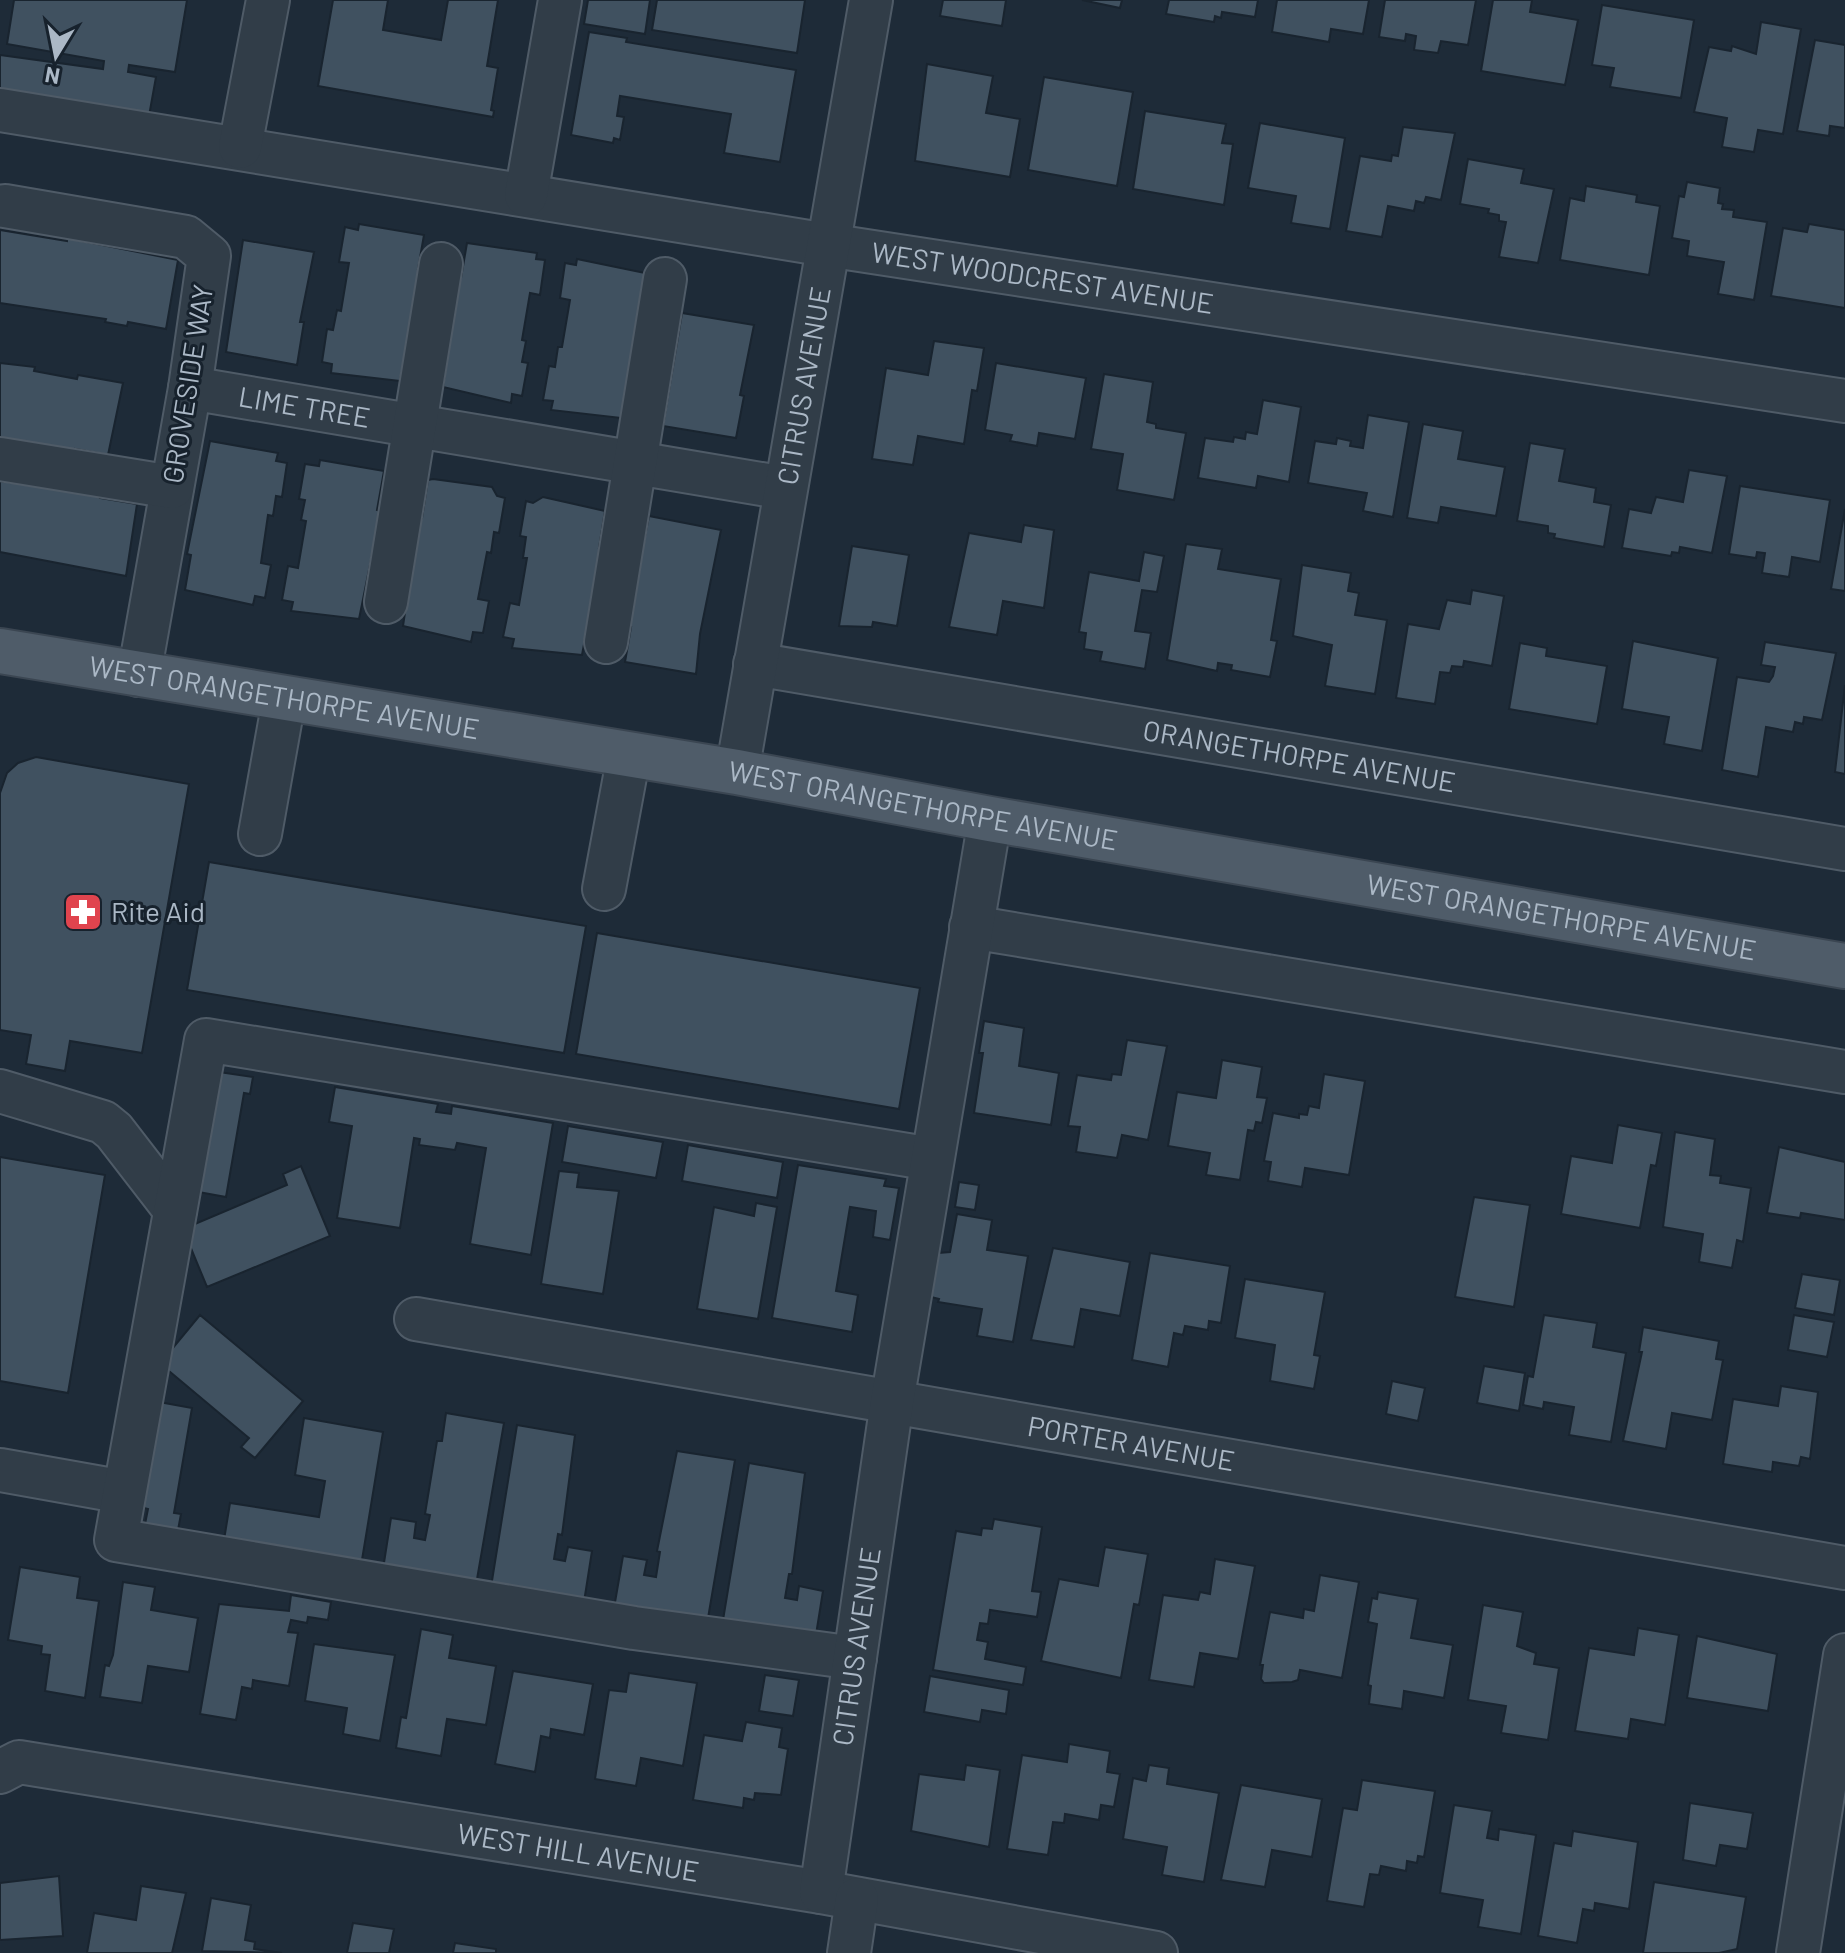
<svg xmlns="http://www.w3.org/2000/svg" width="1845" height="1953" font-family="Barlow,sans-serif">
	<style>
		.building { fill: #405160; stroke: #19242f; stroke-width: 2 }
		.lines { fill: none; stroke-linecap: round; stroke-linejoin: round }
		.minor-casing { stroke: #4f5b67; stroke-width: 46 }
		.major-casing { stroke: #3b4652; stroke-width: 48 }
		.minor { stroke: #313d48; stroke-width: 42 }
		.major { stroke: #4f5c69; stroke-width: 44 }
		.labels { text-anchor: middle; stroke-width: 6; stroke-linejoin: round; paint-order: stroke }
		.street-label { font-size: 28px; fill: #abb8c6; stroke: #17222d }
		.poi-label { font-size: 28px; fill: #abb8c6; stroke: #17222d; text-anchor: start }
	</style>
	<rect width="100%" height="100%" fill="#1e2b38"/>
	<path class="building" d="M14 0H187L175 72 129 65 128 72 156 77 149 116 0 91V55L103 69 104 61 7 44Z
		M333 0H388L383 30 441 40 448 0H498L487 66 498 68 491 110 494 111 493 117 318 86Z
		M588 0H650L645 34 584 24Z
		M657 0H805L797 53 652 30Z
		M943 0H1006L1002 26 940 16Z
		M1082 0H1122L1120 8Z
		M1169 0H1258L1255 17 1222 12 1221 18 1215 16 1214 22 1166 14Z
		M1277 0H1369L1363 34 1331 29 1329 42 1272 32Z
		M1385 0H1476L1468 45 1441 41 1438 53 1414 50 1416 36 1406 34 1405 41 1379 37Z
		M1493 0H1532L1530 12 1578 20 1565 85 1481 71Z
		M1602 5 1694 20 1681 98 1610 87 1614 68 1592 65Z
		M1761 22 1801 29 1783 134 1758 130 1754 152 1722 147 1727 118 1694 112 1709 47 1731 51 1732 46 1756 54Z
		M589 32 627 38 626 42 796 70 780 162 724 153 731 114 620 96 617 116 624 117 620 140 614 138 613 143 571 135Z
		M1815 40 1845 45V128L1830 126 1829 136 1797 131Z
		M927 64 993 76 986 113 1020 119 1010 177 915 161Z
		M1044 77 1133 92 1117 186 1028 170Z
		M1145 111 1226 124 1222 143 1233 144 1224 205 1133 189Z
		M1260 123 1345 138 1330 229 1291 223 1296 196 1248 188Z
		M1403 127 1455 133 1441 200 1426 197 1424 203 1416 201 1414 211 1388 206 1382 237 1346 231 1360 156 1391 161 1392 155 1398 156Z
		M1468 159 1524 169 1521 183 1554 189 1538 263 1499 257 1506 222 1499 221V215L1488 213 1489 209 1460 204Z
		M1687 182 1720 188 1718 203 1723 204 1722 209 1734 210 1733 217 1767 222 1754 300 1718 294 1724 262 1687 256 1689 241 1672 238 1679 196 1684 197Z
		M1586 186 1637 195 1636 202 1660 206 1649 275 1560 260 1570 198 1584 201Z
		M359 224 424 235 418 269 422 270 400 381 331 373 332 364 322 362 327 329 333 330 337 310 341 311 349 263 339 262 345 227 358 230Z
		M1809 224 1845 230V308L1771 296 1783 228 1807 232Z
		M0 230 67 241V238L178 260 166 329 128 322 127 326 105 322 106 319 0 303Z
		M243 240 314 252 300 322H304L297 365 226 352Z
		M467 243 537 253 536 259 545 260 540 295 530 293 522 340 526 341 522 362 528 363 522 396 512 394 511 403 443 387 458 277 461 278Z
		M577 259 645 273 639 307 643 308 621 418 551 410 553 401 543 400 549 366 555 367 558 347H562L570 300 560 298 565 263 576 265Z
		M682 313 754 325 740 395 744 396 736 438 663 426Z
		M934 341 984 348 977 391 972 390 964 444 918 436 913 465 872 459 886 368 928 375Z
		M0 363 35 367 34 371 77 379 78 375 123 383 108 455 75 449 74 453 0 438Z
		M996 363 1086 378 1075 439 1039 433 1037 446 1010 441 1012 435 985 430Z
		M1104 374 1153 382 1147 422 1156 424V428L1186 433 1174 500 1117 490 1123 454 1091 449Z
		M1263 400 1301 407 1289 482 1258 476 1256 488 1198 478 1205 438 1233 442 1234 437 1245 439 1246 432 1257 434Z
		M1368 415 1409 422 1393 517 1363 511 1367 493 1308 483 1315 441 1336 444 1337 438 1351 441 1350 446 1363 448Z
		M1423 424 1463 431 1458 459 1505 467 1496 516 1441 507 1438 523 1407 518Z
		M210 441 278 453 276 461 287 463 282 497 276 496 273 516 268 515 261 563 271 565 265 598 255 596 253 605 185 590 191 555 187 554Z
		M1530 443 1565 449 1559 481 1596 488 1594 502 1611 505 1604 547 1554 538 1555 534 1548 533V526L1517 521Z
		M320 460 384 471 377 510 381 511 359 619 291 611 293 602 282 600 288 566 298 568 306 521 301 520 305 500 299 499 305 464 319 466Z
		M1689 470 1727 476 1712 553 1680 547 1679 553 1672 552 1671 556 1622 548 1629 509 1651 513 1656 497 1683 502Z
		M433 479 492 487 497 496 505 498 499 533 494 532 491 553 487 552 478 599 489 601 483 633 473 632 471 642 403 626 419 517 422 518 428 480Z
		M0 481 101 494 100 498 137 504 126 576 0 552Z
		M1740 486 1830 500 1820 562 1792 557 1789 577 1762 573 1765 553 1757 552 1756 558 1729 554Z
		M543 497 605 511 599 548H602L582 655 512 648 514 639 503 637 510 603 519 605 527 558H523L526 537 520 536 526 501 533 503Z
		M1845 509V591L1831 589Z
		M649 516 721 530 700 634 696 674 625 662 631 627H627Z
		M1024 525 1054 530 1044 608 1003 601 997 635 949 627 969 533 1021 542Z
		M1186 544 1222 549 1218 569 1281 579 1271 640 1277 641 1270 677 1231 670 1232 665 1218 663 1217 671 1167 660Z
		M852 546 909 555 897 626 873 622 872 627 839 626Z
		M1144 552 1164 556 1157 592 1142 590 1135 631 1151 633 1145 669 1100 661 1102 652 1084 649 1086 633 1079 632 1089 572 1139 581Z
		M1302 565 1351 573 1348 591 1359 593 1355 615 1387 620 1375 694 1325 686 1332 645 1293 636Z
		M1472 590 1504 596 1492 666 1464 661 1463 667 1452 666 1450 673 1440 672 1435 704 1396 698 1408 624 1439 629 1447 600 1470 604Z
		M1633 641 1718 658 1702 751 1664 744 1669 717 1622 709Z
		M1765 642 1836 653 1822 720 1804 717 1803 724 1795 722 1793 732 1766 727 1758 777 1722 770 1737 677 1769 682 1773 676 1775 667 1761 665Z
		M1520 643 1547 648 1546 656 1607 666 1597 724 1509 709Z
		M1845 685V774L1835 772Z
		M36 757 189 784 142 1053 70 1041 65 1071 26 1064 31 1035 0 1030V793L7 773 18 763Z
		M209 862 586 926 564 1053 187 990Z
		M597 933 920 988 899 1109 576 1054Z
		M984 1021 1024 1028 1019 1066 1059 1073 1051 1125 974 1113 983 1053H979Z
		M1127 1040 1167 1046 1148 1140 1122 1135 1117 1158 1076 1152 1080 1127 1068 1126 1077 1075 1111 1080 1112 1074 1121 1075Z
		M1222 1060 1262 1067 1257 1097 1267 1098 1262 1123 1256 1122 1254 1131 1248 1130 1240 1180 1206 1175 1210 1153 1168 1146 1177 1092 1216 1098Z
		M219 1072 253 1077 250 1094 244 1093 226 1197 193 1191Z
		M1324 1074 1365 1081 1349 1175 1305 1168 1302 1187 1268 1181 1271 1162 1264 1161 1273 1113 1299 1118V1114L1307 1115 1309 1106 1319 1108Z
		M335 1087 438 1104 436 1112 451 1114 452 1106 553 1123 531 1255 470 1244 486 1148 457 1143 455 1150 419 1145 420 1139 414 1138 400 1228 337 1218 352 1126 329 1122Z
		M1618 1125 1662 1133 1656 1166 1651 1165 1640 1228 1561 1214 1571 1156 1612 1163Z
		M568 1126 663 1142 656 1178 562 1162Z
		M1675 1132 1715 1139 1710 1175 1721 1176 1720 1183 1751 1188 1743 1242 1737 1240 1732 1268 1699 1262 1703 1234 1663 1227Z
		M688 1145 783 1162 777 1198 682 1181Z
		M1779 1147 1845 1162V1220L1801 1213 1800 1218 1767 1213Z
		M0 1157 105 1175 68 1393 0 1381Z
		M798 1165 886 1179 884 1186 899 1188 890 1240 873 1237 876 1211 850 1207 836 1291 858 1295 852 1332 772 1318Z
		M301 1166 330 1236 207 1287 183 1229 287 1185 283 1174Z
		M559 1171 579 1173 577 1187 619 1191 603 1294 541 1284Z
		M959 1182 979 1185 975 1210 955 1207Z
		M1474 1197 1530 1205 1514 1307 1455 1297Z
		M756 1203 777 1207 758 1319 697 1309 714 1207 754 1216Z
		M957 1214 992 1220 987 1250 1028 1256 1013 1342 977 1336 982 1309 938 1302 939 1299 931 1297 938 1253 950 1252Z
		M1053 1248 1130 1262 1120 1316 1081 1309 1074 1347 1031 1340Z
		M1150 1253 1230 1266 1221 1323 1209 1321 1208 1330 1185 1326 1183 1335 1174 1333 1168 1367 1132 1360Z
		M1802 1274 1840 1280 1834 1315 1795 1308Z
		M1245 1279 1325 1292 1314 1355 1320 1356 1314 1389 1270 1381 1275 1345 1235 1338Z
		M200 1315 303 1401 255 1458 241 1447 249 1438 163 1366 167 1355Z
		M1544 1315 1597 1323 1593 1347 1626 1353 1611 1442 1569 1435 1574 1407 1544 1402 1543 1409 1523 1405 1528 1376 1533 1377Z
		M1794 1315 1834 1322 1827 1357 1788 1350Z
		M1643 1327 1719 1341 1716 1359 1723 1360 1712 1420 1672 1413 1666 1449 1623 1441 1642 1352H1639Z
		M1484 1366 1525 1373 1519 1411 1477 1403Z
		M1392 1381 1425 1388 1418 1421 1386 1414Z
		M1781 1386 1818 1392 1810 1459 1801 1457 1799 1466 1773 1462 1772 1472 1723 1464 1733 1399 1778 1406Z
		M159 1402 192 1408 174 1513 181 1514 178 1530 145 1524 148 1509 140 1507Z
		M446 1413 504 1423 476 1585 383 1569 391 1518 416 1522 414 1538 425 1540 430 1515 425 1514 437 1441H442Z
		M304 1418 383 1432 362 1560 224 1540 230 1503 319 1517 325 1481 295 1475Z
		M517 1425 575 1435 562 1535 558 1534 554 1559 565 1561 568 1547 592 1551 584 1602 491 1587Z
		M677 1451 735 1460 707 1624 614 1608 623 1556 647 1560 644 1575 656 1577 660 1552 657 1551Z
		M749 1463 805 1473 792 1574H789L785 1598 797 1600 799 1586 823 1591 815 1641 722 1626Z
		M994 1519 1042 1527 1032 1591 1041 1592 1037 1617 990 1610 988 1624 980 1623 977 1640 988 1642 985 1659 1026 1667 1023 1685 933 1670 956 1531 981 1535 982 1528 992 1529Z
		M1105 1547 1148 1554 1139 1605 1134 1604 1121 1678 1041 1661 1059 1579 1098 1586Z
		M1215 1559 1255 1566 1238 1659 1200 1653 1194 1687 1149 1680 1163 1595 1198 1600 1200 1592 1210 1594Z
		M20 1567 80 1577 77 1598 99 1601 85 1698 45 1691 50 1655 41 1654 42 1646 8 1640Z
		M1320 1575 1359 1582 1342 1678 1300 1670 1298 1680 1292 1682 1264 1683 1261 1679 1263 1665H1260L1270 1612 1303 1618 1304 1609 1314 1611Z
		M123 1582 155 1587 151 1610 198 1618 189 1672 148 1666 142 1703 100 1697 105 1665 109 1666 113 1655Z
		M1378 1592 1418 1599 1411 1638 1453 1645 1444 1698 1404 1691 1402 1709 1369 1704 1371 1686 1368 1685 1377 1624 1368 1622 1372 1598 1377 1599Z
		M291 1595 331 1602 328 1620 308 1617 307 1623 291 1620 288 1632 298 1633 289 1686 253 1680 252 1689 242 1687 236 1720 200 1714 219 1604 289 1611Z
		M1483 1605 1523 1612 1517 1646 1536 1653 1534 1664 1559 1668 1548 1740 1501 1733 1506 1706 1468 1700Z
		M1638 1628 1679 1635 1665 1725 1631 1719 1628 1739 1575 1731 1589 1648 1634 1655Z
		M421 1629 453 1635 449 1658 496 1666 486 1725 447 1719 441 1756 396 1748 401 1717 406 1718Z
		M1697 1636 1777 1654 1768 1711 1687 1698Z
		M314 1644 395 1655 380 1741 343 1734 347 1708 305 1701Z
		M513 1671 593 1684 584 1735 551 1729 550 1738 541 1736 535 1772 495 1764Z
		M629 1673 697 1683 683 1766 641 1758 636 1786 595 1779 609 1690 626 1692Z
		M765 1675 799 1680 793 1716 759 1711Z
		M930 1676 1009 1690 1006 1714 982 1710 980 1722 924 1712Z
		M746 1722 782 1728 779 1747 788 1749 781 1795 755 1793 754 1800 744 1798 743 1808 693 1800 704 1735 742 1741Z
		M1069 1744 1110 1751 1107 1772 1120 1774 1114 1807 1101 1805 1099 1820 1065 1814 1064 1823 1053 1822 1048 1855 1007 1849 1022 1755 1067 1762Z
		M966 1765 1000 1770 989 1847 911 1831 919 1774 964 1780Z
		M1149 1765 1169 1768 1167 1784 1219 1793 1204 1882 1162 1875 1167 1847 1123 1839 1133 1778 1146 1781Z
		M1362 1780 1435 1791 1424 1857 1418 1856 1417 1863 1407 1861 1406 1871 1381 1866 1379 1875 1370 1874 1364 1907 1327 1901 1343 1808 1357 1810Z
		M1241 1785 1322 1799 1312 1857 1272 1850 1265 1887 1221 1880Z
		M1690 1803 1753 1813 1747 1849 1720 1845 1716 1866 1683 1860Z
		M1454 1805 1492 1811 1487 1838 1498 1840 1499 1829 1536 1835 1521 1934 1478 1927 1483 1900 1440 1893Z
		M1573 1831 1638 1842 1629 1909 1595 1903 1594 1911 1583 1909 1577 1943 1538 1936 1554 1843 1571 1846Z
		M59 1876 63 1936 0 1940V1883Z
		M1654 1882 1746 1897 1737 1949 1719 1953H1643Z
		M141 1886 186 1893 172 1953H87L94 1913 136 1920Z
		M211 1898 251 1905 245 1940 255 1942 254 1949 282 1953 202 1951Z
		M353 1923 394 1929 389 1953H347Z
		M455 1943 496 1949V1953H453Z"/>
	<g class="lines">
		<defs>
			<g id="minor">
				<path id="s1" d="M0 110 827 245 1845 401"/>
				<path d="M240 147 268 0"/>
				<path d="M526 195 560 0"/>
				<path d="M5 206 186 237 209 256 190 388 139 675"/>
				<path id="s2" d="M190 388 785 488"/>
				<path d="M0 459 172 487"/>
				<path d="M386 602 441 264"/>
				<path d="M606 642 665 279"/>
				<path id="s3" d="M755 664 1845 849"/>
				<path id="s4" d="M737 772 871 0"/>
				<path d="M260 834 284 700"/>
				<path d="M604 889 629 755"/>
				<path d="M971 927 1845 1072"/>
				<path d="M0 1091 103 1122 114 1131 175 1210"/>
				<path id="s5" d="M416 1319 1845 1568"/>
				<path d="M0 1470 124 1492"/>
				<path d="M855 1658 634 1628 116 1540 206 1040 932 1159"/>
				<path id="s6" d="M0 1772 19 1762 821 1892 1156 1953"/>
				<path id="s7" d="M821 1892 892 1402 990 819"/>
				<path d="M849 1953 857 1899"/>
				<path d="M1798 1953 1845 1655"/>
			</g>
			<g id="major">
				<path id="s8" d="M0 651 737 772 990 819 1845 966"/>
			</g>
		</defs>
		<use href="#minor" class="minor-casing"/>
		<use href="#major" class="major-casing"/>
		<use href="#minor" class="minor"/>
		<use href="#major" class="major"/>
	</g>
	<defs>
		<symbol id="pharmacy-square" viewBox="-11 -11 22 22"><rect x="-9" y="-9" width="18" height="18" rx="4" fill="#e0444e" stroke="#17222d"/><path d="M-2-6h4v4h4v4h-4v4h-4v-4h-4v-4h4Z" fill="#fff"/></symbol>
	</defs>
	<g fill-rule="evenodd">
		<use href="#pharmacy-square" x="61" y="890" width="44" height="44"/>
	</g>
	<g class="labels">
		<g class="street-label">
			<text dy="10" stroke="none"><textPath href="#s1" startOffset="1056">WEST WOODCREST AVENUE</textPath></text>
			<text transform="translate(188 384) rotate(-81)" y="10">GROVESIDE WAY</text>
			<text dy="10" stroke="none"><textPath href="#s4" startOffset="392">CITRUS AVENUE</textPath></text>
			<text dy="10" stroke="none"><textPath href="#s2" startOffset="116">LIME TREE</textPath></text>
			<text dy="10" stroke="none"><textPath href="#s8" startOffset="288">WEST ORANGETHORPE AVENUE</textPath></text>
			<text dy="10" stroke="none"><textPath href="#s3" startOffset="552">ORANGETHORPE AVENUE</textPath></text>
			<text dy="10" stroke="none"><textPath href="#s8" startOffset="936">WEST ORANGETHORPE AVENUE</textPath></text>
			<text dy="10" stroke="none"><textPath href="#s8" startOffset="1584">WEST ORANGETHORPE AVENUE</textPath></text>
			<text dy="10" stroke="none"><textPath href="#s5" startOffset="726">PORTER AVENUE</textPath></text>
			<text dy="10" stroke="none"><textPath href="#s7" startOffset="248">CITRUS AVENUE</textPath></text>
			<text dy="10" stroke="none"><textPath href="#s6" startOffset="588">WEST HILL AVENUE</textPath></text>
		</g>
		<g class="poi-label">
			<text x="111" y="922">Rite Aid</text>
		</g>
	</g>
	<g transform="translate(56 56) rotate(190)" stroke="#17222d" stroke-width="6" paint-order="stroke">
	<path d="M0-6L14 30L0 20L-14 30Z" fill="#abb8c6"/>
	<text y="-12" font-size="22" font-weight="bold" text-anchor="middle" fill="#abb8c6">N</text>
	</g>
</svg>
